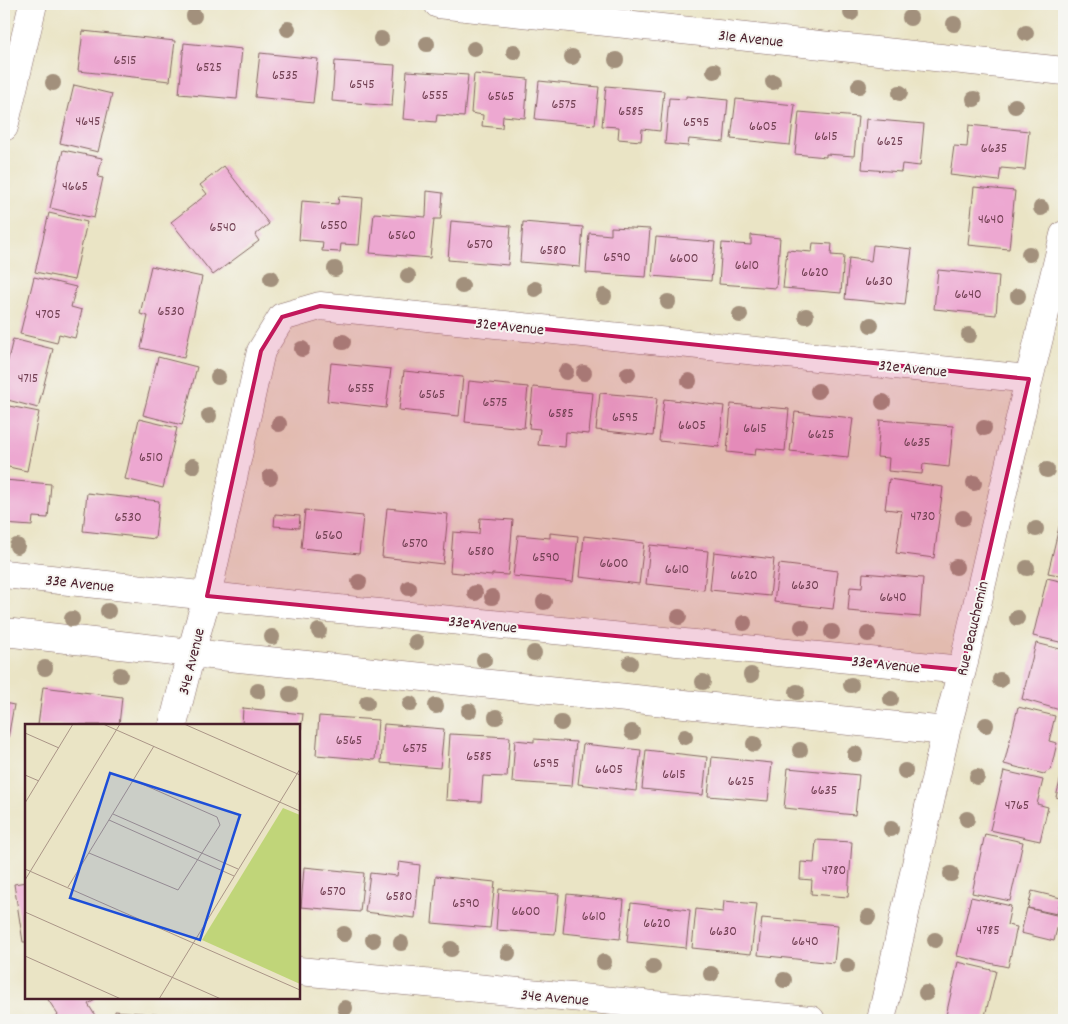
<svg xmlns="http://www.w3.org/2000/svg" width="1068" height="1024" font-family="Dekko,sans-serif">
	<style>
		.building { fill: #eda8d1 }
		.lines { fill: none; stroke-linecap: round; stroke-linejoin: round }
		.minor-casing { stroke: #826461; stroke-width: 29 }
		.minor { stroke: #fff; stroke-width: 28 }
		.tree { fill: #a2907b }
		.marked { fill: #c2185b; fill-opacity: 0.2; stroke: #c2185b; stroke-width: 4; stroke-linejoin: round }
		.labels { text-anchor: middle; stroke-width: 4; stroke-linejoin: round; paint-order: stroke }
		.number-label { font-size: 14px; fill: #734154 }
		.street-label { font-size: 16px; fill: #4a1f2b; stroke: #f6f6f2 }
		.inset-road { fill: none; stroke: #aa9587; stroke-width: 1 }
		.view { fill: #1d4ed8; fill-opacity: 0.15; stroke: #1d4ed8; stroke-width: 2.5 }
		.inset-edge { fill: none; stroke: #4a1f2b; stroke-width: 2.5 }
	</style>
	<rect width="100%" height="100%" fill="#f6f6f2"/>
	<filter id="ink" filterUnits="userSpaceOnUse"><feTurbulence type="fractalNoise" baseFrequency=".02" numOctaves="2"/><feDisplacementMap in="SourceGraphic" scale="10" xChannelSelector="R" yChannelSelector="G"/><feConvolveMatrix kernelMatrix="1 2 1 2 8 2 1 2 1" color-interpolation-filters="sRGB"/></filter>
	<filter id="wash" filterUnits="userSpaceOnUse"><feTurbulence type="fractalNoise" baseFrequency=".0096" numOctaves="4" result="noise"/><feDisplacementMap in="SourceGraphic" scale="20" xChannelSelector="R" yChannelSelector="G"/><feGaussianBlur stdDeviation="1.12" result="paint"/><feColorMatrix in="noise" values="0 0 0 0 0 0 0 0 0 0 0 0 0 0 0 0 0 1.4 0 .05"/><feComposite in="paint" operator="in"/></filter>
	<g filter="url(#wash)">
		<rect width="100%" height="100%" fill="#eae4c5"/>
		<g id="blocks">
			<path class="building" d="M83 31 175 41 170 81 78 71Z
				M184 43 242 49 237 99 179 94Z
				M260 53 318 59 313 103 255 97Z
				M335 61 395 65 392 106 332 101Z
				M407 71 468 75 464 117 437 115 436 122 403 119Z
				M474 74 528 79 525 118 503 116 502 128 482 126 483 115 471 113Z
				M539 81 599 87 595 125 535 119Z
				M74 85 112 94 98 152 60 143Z
				M606 86 664 91 660 131 642 129 641 141 618 139 619 127 602 126Z
				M686 96 728 100 724 142 689 139 688 146 665 144 669 98 686 99Z
				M736 99 795 105 790 145 731 139Z
				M799 112 858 117 854 156 826 154V157L795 154Z
				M866 119 924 124 920 166 902 164 901 172 862 169Z
				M969 125 1029 131 1025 170 1001 168 999 181 950 175 954 146 967 147Z
				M63 150 102 158 98 177 103 178 94 218 50 208Z
				M224 166 269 224 255 235 259 241 213 275 171 222 207 194 200 185Z
				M974 187 1015 191 1009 249 968 245Z
				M427 191 443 193 441 219H434L430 258 370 253 374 213 426 217Z
				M339 196 363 198 359 245 341 244 340 252 322 251 323 242 299 240 302 201 338 204Z
				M49 213 87 222 74 280 35 272Z
				M451 221 511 226 508 265 448 260Z
				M523 222 583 227 580 267 520 262Z
				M611 227 650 229 646 277 586 273 589 233 611 235Z
				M751 235 780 238 776 288 719 284 722 243 751 245Z
				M656 237 715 242 711 281 652 276Z
				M813 243 832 244 831 255 844 256 841 293 783 288 787 250 812 252Z
				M873 245 912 249 905 305 845 299 849 258 871 261Z
				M151 266 202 277 184 358 141 348 148 316 140 314Z
				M938 270 999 276 996 315 934 309Z
				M34 277 76 287 71 307 82 310 75 338 59 334 57 343 20 334Z
				M13 339 53 349 38 408 4 399V376Z
				M158 357 197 367 182 425 143 415Z
				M331 363 391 369 386 408 327 401Z
				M404 371 463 377 459 416 399 410Z
				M469 381 528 387 524 428 465 422Z
				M533 387 593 393 589 434 566 432 565 447 538 445 540 429 529 428Z
				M600 393 657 398 653 436 596 430Z
				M664 399 724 406 719 447 659 441Z
				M731 404 789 409 785 451 756 448 755 455 727 452Z
				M4 405 39 412 27 471 4 466Z
				M795 412 853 418 848 457 790 451Z
				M139 419 177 428 163 488 125 479Z
				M880 420 953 426 949 467 923 464 922 474 888 471 889 458 877 457Z
				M889 479 943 487 934 558 896 553 902 511 885 509Z
				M4 480 51 484 48 518 33 517 32 526 4 524Z
				M87 493 159 501 155 539 83 531Z
				M387 508 448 514 443 564 382 557Z
				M305 510 363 516 359 554 301 548Z
				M275 514 300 516 299 528 274 526Z
				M1062 515 1064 516V576L1048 573Z
				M480 518 513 520 508 575 492 574V576L450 572 453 532 479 534Z
				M550 533 578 536 573 582 513 576 518 535 550 538Z
				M584 536 644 543 639 584 580 577Z
				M650 545 708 551 704 590 646 584Z
				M714 552 774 559 770 596 710 590Z
				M779 564 838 571 833 609 774 602Z
				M863 573 923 578 920 617 848 611 850 587 862 588Z
				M1047 578 1064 582V643L1033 636Z
				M1036 643 1064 650V707L1061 706 1060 710 1022 699Z
				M43 687 122 697 119 725H38Z
				M4 703 14 705 8 738 4 737Z
				M1018 707 1055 716 1049 741 1057 743 1051 769 1044 774 1004 764Z
				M243 708 303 714 300 741H299V725H242Z
				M319 716 378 720 375 760 316 755Z
				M384 724 444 729 440 768 381 763Z
				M450 734 510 737 507 777 483 776 481 802 446 800Z
				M534 739 576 742 572 786 512 782 515 740 534 742Z
				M583 744 641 750 636 791 578 784Z
				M646 750 707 757 703 795 642 789Z
				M712 757 772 763 768 801 708 796Z
				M1064 765V799L1056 797Z
				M788 768 859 775 855 815 784 808Z
				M1004 771 1043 780 1037 804 1048 807 1040 841 990 830Z
				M985 834 1023 842 1010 901 972 893Z
				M816 840 852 842 848 897 811 894 812 880 800 879 801 862 814 863Z
				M399 862 420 865 415 918 365 912 370 873 397 876Z
				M304 867 364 873 360 912 301 907Z
				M436 876 495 882 490 928 432 923Z
				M26 882V942H23L14 884Z
				M499 889 559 894 555 934 496 930Z
				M1032 891 1061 898 1057 914 1028 908Z
				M567 894 624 900 620 939 563 933Z
				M971 897 1011 906 1007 925 1017 927 1008 967 957 956Z
				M724 901 757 904 751 954 692 948 696 909 723 912Z
				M631 903 690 910 686 948 627 942Z
				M1027 908 1060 916 1054 941 1021 933Z
				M762 918 838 925 834 963 758 955Z
				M958 962 996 971 984 1020H945Z
				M47 998H93L95 1000 88 1004 96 1017 93 1020H50L58 1015Z
				M115 1011 176 1016V1020H115Z
				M183 1015 233 1019V1020H183Z"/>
		</g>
	</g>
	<g filter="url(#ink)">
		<use href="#blocks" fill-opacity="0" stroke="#826461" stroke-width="1"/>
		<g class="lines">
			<defs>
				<path id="minor" d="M438 4 1064 71
					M4 127 33 4
					M4 574 237 599 962 670
					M4 632 191 653 946 731
					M173 725 191 653 207 596 261 351 282 317 320 306 1029 379
					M299 971 811 1020
					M881 1020 946 731 962 670 1029 379 1064 235"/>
			</defs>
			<use href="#minor" class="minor-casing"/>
			<use href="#minor" class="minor"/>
		</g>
		<g class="tree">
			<circle cx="851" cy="13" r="8"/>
			<circle cx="194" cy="16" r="8"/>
			<circle cx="910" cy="18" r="8"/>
			<circle cx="954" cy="24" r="8"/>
			<circle cx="288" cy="29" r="8"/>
			<circle cx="1026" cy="33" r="8"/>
			<circle cx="381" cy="39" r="8"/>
			<circle cx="427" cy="44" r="8"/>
			<circle cx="474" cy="49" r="8"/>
			<circle cx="514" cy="52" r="8"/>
			<circle cx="572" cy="57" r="8"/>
			<circle cx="616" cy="60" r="8"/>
			<circle cx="714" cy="71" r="8"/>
			<circle cx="773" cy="82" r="8"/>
			<circle cx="53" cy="83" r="8"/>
			<circle cx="859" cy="86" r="8"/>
			<circle cx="900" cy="93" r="8"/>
			<circle cx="974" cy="99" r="8"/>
			<circle cx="1015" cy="106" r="8"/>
			<circle cx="1041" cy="208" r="8"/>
			<circle cx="1029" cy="254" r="8"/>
			<circle cx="335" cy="269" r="8"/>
			<circle cx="408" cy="276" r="8"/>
			<circle cx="271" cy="278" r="8"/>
			<circle cx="462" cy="286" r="8"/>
			<circle cx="535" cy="289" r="8"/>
			<circle cx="604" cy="296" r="8"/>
			<circle cx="1018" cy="296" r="8"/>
			<circle cx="668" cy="302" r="8"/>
			<circle cx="740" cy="315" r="8"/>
			<circle cx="806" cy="316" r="8"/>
			<circle cx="871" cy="325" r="8"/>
			<circle cx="969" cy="335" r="8"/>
			<circle cx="343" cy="342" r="8"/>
			<circle cx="302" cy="349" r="8"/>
			<circle cx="566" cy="372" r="8"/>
			<circle cx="584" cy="373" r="8"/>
			<circle cx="628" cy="374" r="8"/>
			<circle cx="218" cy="377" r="8"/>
			<circle cx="689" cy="381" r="8"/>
			<circle cx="818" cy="391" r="8"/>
			<circle cx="883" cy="402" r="8"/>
			<circle cx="209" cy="416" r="8"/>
			<circle cx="279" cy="424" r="8"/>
			<circle cx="984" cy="428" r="8"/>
			<circle cx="193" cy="466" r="8"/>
			<circle cx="1047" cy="470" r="8"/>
			<circle cx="270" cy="477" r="8"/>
			<circle cx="974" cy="483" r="8"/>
			<circle cx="963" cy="518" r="8"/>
			<circle cx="1036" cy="529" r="8"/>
			<circle cx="17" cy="546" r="8"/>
			<circle cx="956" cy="567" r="8"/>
			<circle cx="1027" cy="568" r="8"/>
			<circle cx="359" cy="582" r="8"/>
			<circle cx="409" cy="588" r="8"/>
			<circle cx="475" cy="593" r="8"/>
			<circle cx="492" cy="597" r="8"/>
			<circle cx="544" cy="602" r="8"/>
			<circle cx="108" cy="611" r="8"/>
			<circle cx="679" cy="617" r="8"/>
			<circle cx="1017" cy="618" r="8"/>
			<circle cx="72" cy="619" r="8"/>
			<circle cx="744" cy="623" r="8"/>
			<circle cx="802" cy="627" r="8"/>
			<circle cx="319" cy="631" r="8"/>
			<circle cx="832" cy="632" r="8"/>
			<circle cx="868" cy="634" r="8"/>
			<circle cx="272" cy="637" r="8"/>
			<circle cx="416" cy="642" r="8"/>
			<circle cx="534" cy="653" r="8"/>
			<circle cx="484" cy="660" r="8"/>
			<circle cx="630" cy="663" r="8"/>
			<circle cx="45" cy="668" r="8"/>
			<circle cx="120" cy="675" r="8"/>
			<circle cx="751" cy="675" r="8"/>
			<circle cx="1000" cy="680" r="8"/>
			<circle cx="703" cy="682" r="8"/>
			<circle cx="851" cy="685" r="8"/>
			<circle cx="258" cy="691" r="8"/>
			<circle cx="797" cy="692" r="8"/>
			<circle cx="290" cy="694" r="8"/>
			<circle cx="891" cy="699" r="8"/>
			<circle cx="367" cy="703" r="8"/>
			<circle cx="410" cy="704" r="8"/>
			<circle cx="436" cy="706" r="8"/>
			<circle cx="469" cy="711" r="8"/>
			<circle cx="496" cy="717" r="8"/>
			<circle cx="561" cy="723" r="8"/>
			<circle cx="986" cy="725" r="8"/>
			<circle cx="632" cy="732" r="8"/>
			<circle cx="685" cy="737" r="8"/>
			<circle cx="754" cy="744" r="8"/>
			<circle cx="800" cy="750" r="8"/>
			<circle cx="855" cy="754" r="8"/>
			<circle cx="905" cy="771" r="8"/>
			<circle cx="977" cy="777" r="8"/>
			<circle cx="967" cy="819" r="8"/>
			<circle cx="891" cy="829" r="8"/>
			<circle cx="951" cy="874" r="8"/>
			<circle cx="868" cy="917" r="8"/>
			<circle cx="344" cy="934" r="8"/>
			<circle cx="373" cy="940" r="8"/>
			<circle cx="935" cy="940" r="8"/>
			<circle cx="401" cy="943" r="8"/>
			<circle cx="451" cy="949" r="8"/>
			<circle cx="508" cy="953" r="8"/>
			<circle cx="604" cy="962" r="8"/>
			<circle cx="847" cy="966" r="8"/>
			<circle cx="653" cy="967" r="8"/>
			<circle cx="711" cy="974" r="8"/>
			<circle cx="784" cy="980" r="8"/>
			<circle cx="926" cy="993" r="8"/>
			<circle cx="345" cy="1008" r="8"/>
		</g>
	</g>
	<path class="marked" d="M320 306 1029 379 962 670 207 596 261 351 282 317Z"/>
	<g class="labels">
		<g class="number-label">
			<text x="125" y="64">6515</text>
			<text x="209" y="71">6525</text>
			<text x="285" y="79">6535</text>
			<text x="362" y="88">6545</text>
			<text x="435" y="99">6555</text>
			<text x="501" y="100">6565</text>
			<text x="564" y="108">6575</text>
			<text x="631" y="115">6585</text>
			<text x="88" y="125">4645</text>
			<text x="696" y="126">6595</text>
			<text x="763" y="130">6605</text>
			<text x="826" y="140">6615</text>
			<text x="890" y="145">6625</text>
			<text x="994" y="152">6635</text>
			<text x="75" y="190">4665</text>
			<text x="991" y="223">4640</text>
			<text x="334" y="229">6550</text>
			<text x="223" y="231">6540</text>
			<text x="402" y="239">6560</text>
			<text x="480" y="248">6570</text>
			<text x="553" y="254">6580</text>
			<text x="617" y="261">6590</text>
			<text x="684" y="262">6600</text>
			<text x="747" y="269">6610</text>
			<text x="815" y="276">6620</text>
			<text x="879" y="285">6630</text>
			<text x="968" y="298">6640</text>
			<text x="171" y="315">6530</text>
			<text x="48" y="318">4705</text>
			<text x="28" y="382">4715</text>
			<text x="361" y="392">6555</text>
			<text x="432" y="398">6565</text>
			<text x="495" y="406">6575</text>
			<text x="561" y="417">6585</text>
			<text x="625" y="421">6595</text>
			<text x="692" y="429">6605</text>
			<text x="755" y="432">6615</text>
			<text x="821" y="438">6625</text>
			<text x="917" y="446">6635</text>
			<text x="151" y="461">6510</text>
			<text x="923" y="520">4730</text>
			<text x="128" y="521">6530</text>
			<text x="329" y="539">6560</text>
			<text x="415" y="547">6570</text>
			<text x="481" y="555">6580</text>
			<text x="546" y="561">6590</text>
			<text x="614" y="567">6600</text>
			<text x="677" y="573">6610</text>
			<text x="744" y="579">6620</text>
			<text x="805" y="589">6630</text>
			<text x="893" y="601">6640</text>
			<text x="349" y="744">6565</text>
			<text x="415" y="752">6575</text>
			<text x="479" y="760">6585</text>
			<text x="546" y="767">6595</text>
			<text x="609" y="773">6605</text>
			<text x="674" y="778">6615</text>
			<text x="741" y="785">6625</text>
			<text x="824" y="794">6635</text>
			<text x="1017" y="809">4765</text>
			<text x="834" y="874">4780</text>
			<text x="333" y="895">6570</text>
			<text x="399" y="900">6580</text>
			<text x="466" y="907">6590</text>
			<text x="526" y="915">6600</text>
			<text x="594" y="920">6610</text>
			<text x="657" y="927">6620</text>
			<text x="988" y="934">4785</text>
			<text x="723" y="935">6630</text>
			<text x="805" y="945">6640</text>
		</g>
		<g class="street-label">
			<text transform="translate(751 37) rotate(6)" y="6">31e Avenue</text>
			<text transform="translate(510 325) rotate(6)" y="6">32e Avenue</text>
			<text transform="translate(913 367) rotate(6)" y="6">32e Avenue</text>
			<text transform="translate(80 582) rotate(6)" y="6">33e Avenue</text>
			<text transform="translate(483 623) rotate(6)" y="6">33e Avenue</text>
			<text transform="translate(971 628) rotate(-77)" y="6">Rue Beauchemin</text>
			<text transform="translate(190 661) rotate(-76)" y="6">34e Avenue</text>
			<text transform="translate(886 663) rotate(6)" y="6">33e Avenue</text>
			<text transform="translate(555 996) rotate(5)" y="6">34e Avenue</text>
		</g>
	</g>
	<g transform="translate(25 724)">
		<rect width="275" height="275" fill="#eae4c5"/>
		<path d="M258 84 275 91V260L177 216Z" fill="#c0d579"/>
		<path class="inset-road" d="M78 0 275 87M159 0 275 51M0 9 34 24M0 51 14 57M0 79 48 0M88 90 213 145M84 96 209 152M64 129 153 166 195 101 192 93 108 56M0 145 275 266M0 156 95 0M43 163 129 22M0 188 196 275M0 232 96 275M134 275 275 45"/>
		<path class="view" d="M85 49 215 91 175 216 45 174Z"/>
		<rect width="275" height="275" class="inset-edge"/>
	</g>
	<rect width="1068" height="1024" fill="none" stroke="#f6f6f2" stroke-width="20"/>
</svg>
